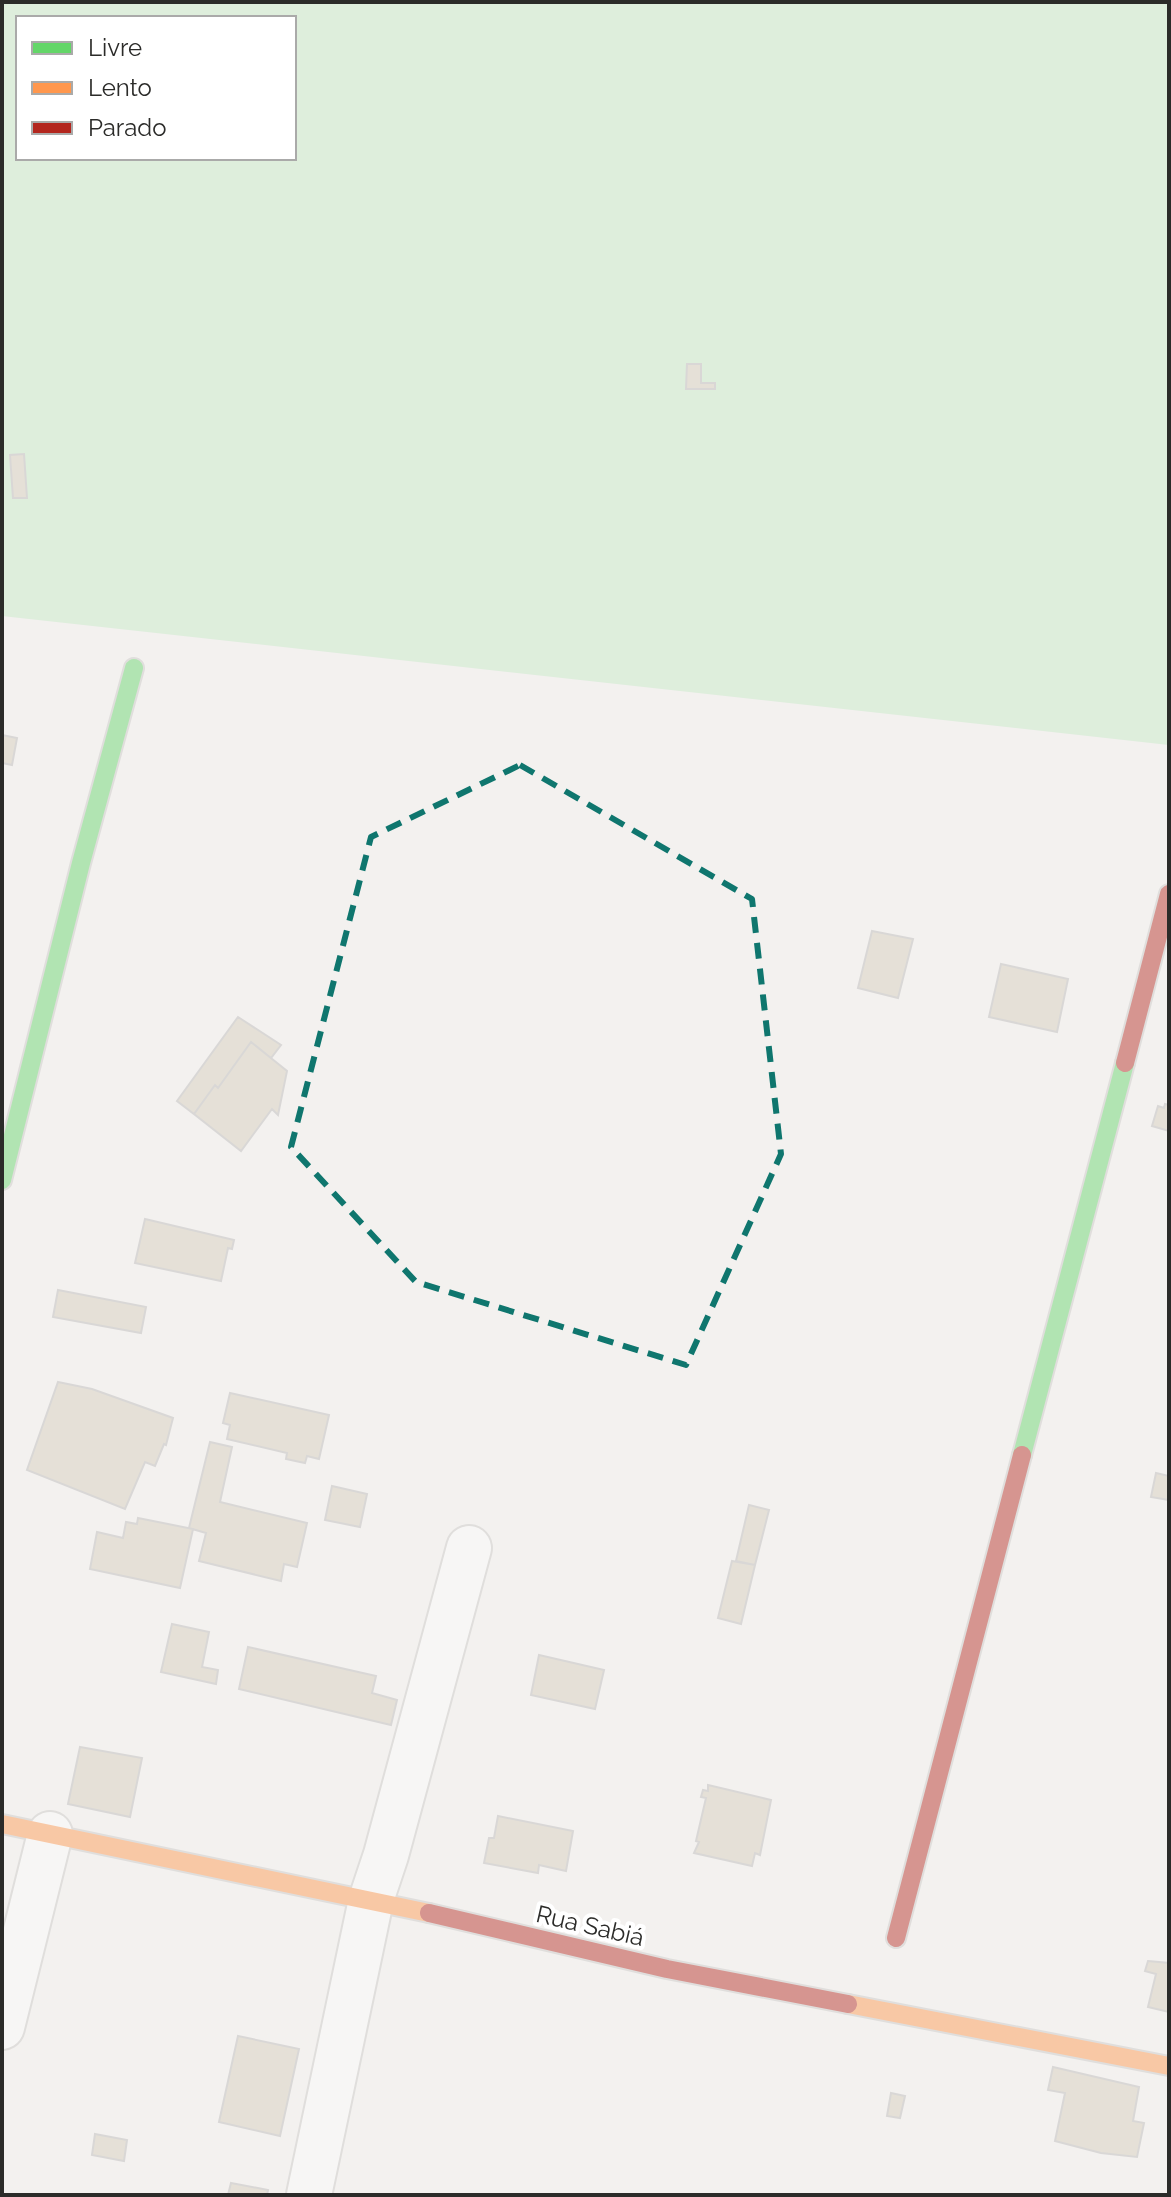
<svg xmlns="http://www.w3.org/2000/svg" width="1171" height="2197" font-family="Raleway,sans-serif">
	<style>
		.green { fill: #c5eac6; fill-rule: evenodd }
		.building { fill: #d5cdba; stroke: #bab9b8; stroke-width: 2 }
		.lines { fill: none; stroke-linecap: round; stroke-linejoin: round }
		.street-casing { stroke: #c9c8c6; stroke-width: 48 }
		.fast-casing { stroke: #c9c8c6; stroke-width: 22 }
		.slow-casing { stroke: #c9c8c6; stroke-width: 22 }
		.jam-casing { stroke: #c9c8c6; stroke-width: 22 }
		.street { stroke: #fdfdfd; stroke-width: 44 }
		.fast { stroke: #63d668; stroke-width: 18 }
		.slow { stroke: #ff974d; stroke-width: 18 }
		.jam { stroke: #b3261e; stroke-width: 18 }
		.marked { fill: none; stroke: #0f766e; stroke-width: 6; stroke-dasharray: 16 10; stroke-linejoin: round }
		.labels { text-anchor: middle; stroke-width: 8; stroke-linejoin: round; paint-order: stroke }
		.street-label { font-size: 24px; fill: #2b2b29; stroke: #fff }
	</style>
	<rect width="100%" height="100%" fill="#f3f1ef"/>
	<path class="green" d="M2 2H1169V745L2 616ZM18 18H294V158H18Z"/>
	<path class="building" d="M687 364H701V383H715V389H686Z
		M24 454 27 498H13L10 455Z
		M2 735 17 738 12 765 2 763Z
		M872 931 913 939 898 998 858 988Z
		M1001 964 1068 979 1057 1032 989 1017Z
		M238 1017 281 1045 271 1058 251 1042 218 1088 215 1085 194 1114 177 1101Z
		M251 1042 287 1071 278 1115 272 1109 241 1151 194 1114 215 1085 218 1088Z
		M1165 1104 1169 1105V1131L1152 1126 1158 1106 1164 1108Z
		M145 1219 234 1240 232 1249 228 1248 221 1281 135 1263Z
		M58 1290 146 1307 141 1333 53 1317Z
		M58 1382 92 1389 173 1418 166 1445 164 1444 155 1466 145 1462 125 1509 27 1470Z
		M230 1393 329 1415 319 1459 307 1456 305 1463 286 1459 287 1453 227 1439 230 1425 223 1423Z
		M210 1442 232 1447 220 1502 307 1523 297 1567 284 1564 281 1581 199 1561 206 1533 189 1528Z
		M1156 1473 1169 1476V1500L1151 1497Z
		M332 1486 367 1494 360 1527 325 1520Z
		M749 1505 769 1510 755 1565 736 1561Z
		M138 1518 193 1529 180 1588 90 1569 97 1532 123 1538 126 1522 137 1524Z
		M732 1561 755 1565 741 1624 718 1618Z
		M172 1624 209 1632 202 1667 218 1670 216 1684 161 1672Z
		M248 1647 376 1676 372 1693 397 1700 391 1725 239 1689Z
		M539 1655 604 1670 595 1709 531 1695Z
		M80 1747 142 1758 130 1817 68 1804Z
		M708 1785 771 1800 760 1855 755 1853 752 1866 694 1853 699 1842 696 1841 706 1798 701 1797 703 1790 708 1791Z
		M498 1816 573 1831 566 1871 539 1865 538 1873 484 1863 489 1838H494Z
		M1148 1961 1169 1963V2012L1148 2007 1156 1974 1145 1971Z
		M238 2036 299 2049 280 2136 219 2122Z
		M1053 2067 1139 2087 1133 2121 1144 2123 1137 2157 1101 2153 1055 2141 1065 2093 1048 2090Z
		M891 2093 905 2096 900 2118 887 2116Z
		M95 2134 127 2140 124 2161 92 2155Z
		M231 2183 268 2190 267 2195H228Z"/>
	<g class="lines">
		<defs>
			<path id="street" d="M2 2027 50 1834
				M309 2195 371 1900 386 1855 469 1548"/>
			<path id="fast" d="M2 1180 81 863 134 668
				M1022 1455 1125 1063"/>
			<path id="slow" d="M2 1824 429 1913
				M848 2004 1169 2066"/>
			<path id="jam" d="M1125 1063 1169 894
				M429 1913 667 1969 848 2004
				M896 1938 1022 1455"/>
		</defs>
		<use href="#street" class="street-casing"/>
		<use href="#fast" class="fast-casing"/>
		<use href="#slow" class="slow-casing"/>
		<use href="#jam" class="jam-casing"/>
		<use href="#street" class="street"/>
		<use href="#fast" class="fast"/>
		<use href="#slow" class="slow"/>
		<use href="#jam" class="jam"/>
	</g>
	<path d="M0 0H1171V2197H0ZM520 765 752 899 781 1154 686 1365 416 1282 291 1147 371 837Z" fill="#f3f1ef" fill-opacity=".55" fill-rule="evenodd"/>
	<path class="marked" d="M520 765 752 899 781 1154 686 1365 416 1282 291 1147 371 837Z"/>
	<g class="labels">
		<g class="street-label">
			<text transform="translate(590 1926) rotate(13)" y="8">Rua Sabiá</text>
		</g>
	</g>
	<rect width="1171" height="2197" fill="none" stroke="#2b2b29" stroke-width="8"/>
	<rect x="16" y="16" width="280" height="144" fill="#ffffff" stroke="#aaaaa9" stroke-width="2"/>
	<rect x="32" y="42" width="40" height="12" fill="#63d668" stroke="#aaaaa9" stroke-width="2"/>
	<text x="88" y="56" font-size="24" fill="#2b2b29">Livre</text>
	<rect x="32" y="82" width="40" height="12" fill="#ff974d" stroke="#aaaaa9" stroke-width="2"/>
	<text x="88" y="96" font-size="24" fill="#2b2b29">Lento</text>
	<rect x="32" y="122" width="40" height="12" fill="#b3261e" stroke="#aaaaa9" stroke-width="2"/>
	<text x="88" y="136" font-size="24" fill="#2b2b29">Parado</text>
</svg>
